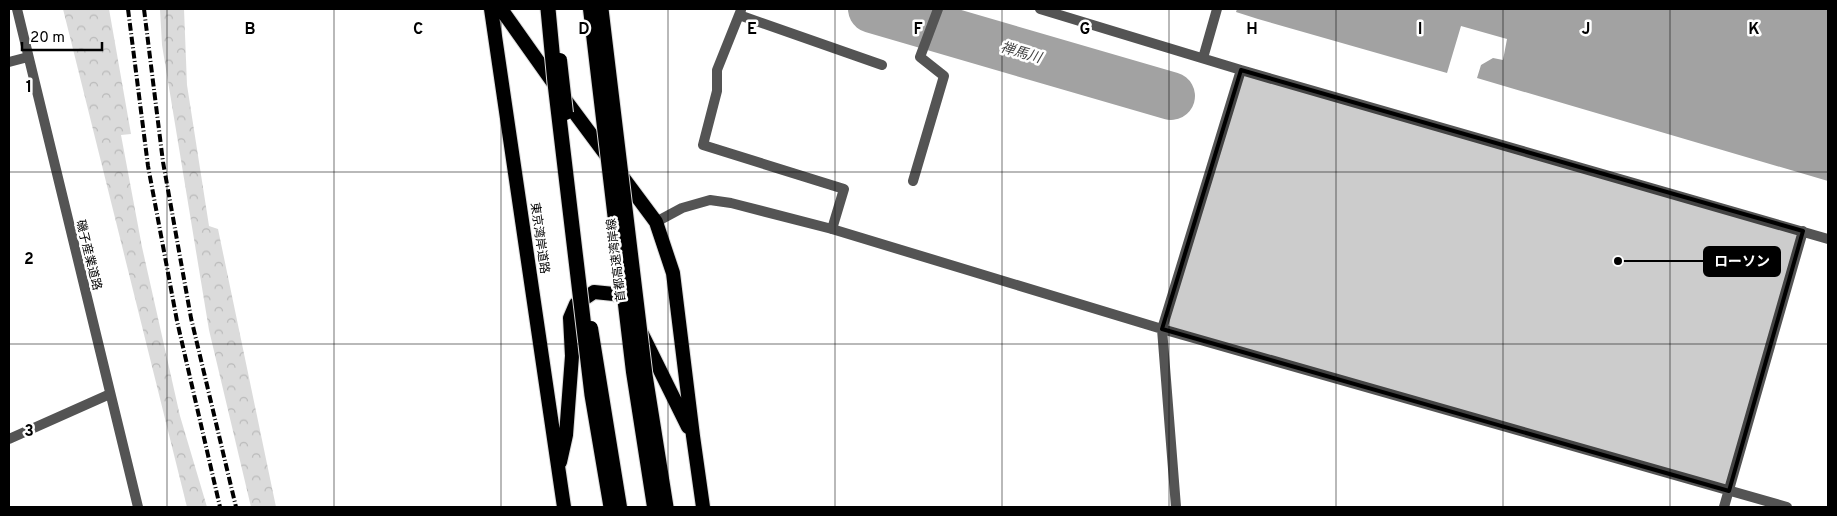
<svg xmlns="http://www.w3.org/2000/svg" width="1837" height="516" font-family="Overpass,'Noto Sans JP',sans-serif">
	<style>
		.forest { fill: url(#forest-crowns) }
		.water { fill: #a2a2a2 }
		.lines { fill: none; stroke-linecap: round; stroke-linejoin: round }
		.river { stroke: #a2a2a2; stroke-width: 48 }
		.trunk-casing { stroke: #dbdbdb; stroke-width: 16 }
		.service { stroke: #545454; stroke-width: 10 }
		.minor { stroke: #545454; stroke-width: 10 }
		.tertiary { stroke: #545454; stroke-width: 10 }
		.trunk { stroke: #000; stroke-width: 14 }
		.rail { stroke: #000; stroke-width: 4; stroke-dasharray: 8 2.5 1 2.5; stroke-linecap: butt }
		.trunk-bridge-casing { stroke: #dbdbdb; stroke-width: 16; stroke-linecap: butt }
		.motorway-bridge-casing { stroke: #dbdbdb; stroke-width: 17; stroke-linecap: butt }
		.trunk-bridge { stroke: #000; stroke-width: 14 }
		.motorway-bridge { stroke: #000; stroke-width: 15 }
		.marked { fill: #000; fill-opacity: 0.2; stroke: #000; stroke-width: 4; stroke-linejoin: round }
		.grid { fill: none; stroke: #000; stroke-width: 1; stroke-opacity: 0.55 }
		.labels { text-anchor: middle; stroke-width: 5; stroke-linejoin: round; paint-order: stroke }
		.street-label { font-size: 12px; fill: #000; stroke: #fff }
		.water-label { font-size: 14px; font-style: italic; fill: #434343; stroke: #fff }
		.grid-label { font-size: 16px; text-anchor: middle; font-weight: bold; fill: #000; stroke: #fff; stroke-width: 5; stroke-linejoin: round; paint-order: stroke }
		.leader { fill: none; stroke: #000; stroke-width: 2 }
		.callout-dot { fill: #000; stroke: #fff; stroke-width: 2 }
		.callout { fill: #000; stroke: #000; stroke-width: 2 }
		.callout-label { font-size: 14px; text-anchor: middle; font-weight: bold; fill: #fff }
	</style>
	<defs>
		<pattern id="forest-crowns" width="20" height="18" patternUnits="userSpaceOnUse" patternTransform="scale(1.25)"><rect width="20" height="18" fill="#dbdbdb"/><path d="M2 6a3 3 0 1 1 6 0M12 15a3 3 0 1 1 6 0" fill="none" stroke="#bababa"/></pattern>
	</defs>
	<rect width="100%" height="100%" fill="#fff"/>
	<path class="forest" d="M63 9H109L131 134 121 135 142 247 180 416 207 507H187Z
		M160 9H184L187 85 209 226 218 229 276 507H251L209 330 162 45Z"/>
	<path class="water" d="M1237 9H1828V181L1477 78 1481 65 1493 58 1503 60 1507 39 1461 26 1447 73 1258 19 1236 12Z"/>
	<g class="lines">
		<path class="river" d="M872 9 1171 96"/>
		<defs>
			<path id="trunk" d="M491 9 564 507
				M501 9 569 105 656 222 673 273 693 436 703 507
				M641 332 688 427
				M560 462 566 435 572 356 570 318 576 304 594 292 614 294 624 298 629 308"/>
		</defs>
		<use href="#trunk" class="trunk-casing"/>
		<path class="service" d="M741 10 739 15 882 65
			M739 15 717 70V91L703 145 844 189 832 229
			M913 181 944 76 920 57 938 9"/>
		<path class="minor" d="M1040 9 1241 70 1828 239
			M1203 58 1217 9
			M9 62 28 57
			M656 222 682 208 710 200 731 203 832 229 1162 329 1787 507
			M9 439 110 394
			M1176 507 1162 329 1241 70
			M1724 507 1803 231"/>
		<path class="tertiary" d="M17 9 138 507"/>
		<use href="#trunk" class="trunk"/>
		<path class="rail" d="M128 9 148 166 177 321 220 507
			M144 9 163 162 191 318 236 507"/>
		<defs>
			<path id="trunk-bridge" d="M590 9 633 372 654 507
				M560 60 566 113
				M591 328 620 507"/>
			<path id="motorway-bridge" d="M548 9 555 83 592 395 611 507
				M601 9 645 375 666 507"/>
		</defs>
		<use href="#trunk-bridge" class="trunk-bridge-casing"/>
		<use href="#motorway-bridge" class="motorway-bridge-casing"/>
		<use href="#trunk-bridge" class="trunk-bridge"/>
		<use href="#motorway-bridge" class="motorway-bridge"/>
	</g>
	<path class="marked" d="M1241 70 1803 231 1729 491 1162 329Z"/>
	<path class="grid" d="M167 9V507M334 9V507M501 9V507M668 9V507M835 9V507M1002 9V507M1169 9V507M1336 9V507M1503 9V507M1670 9V507M9 172H1828M9 344H1828"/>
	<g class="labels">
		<g class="street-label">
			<text transform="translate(540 238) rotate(82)" y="4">東京湾岸道路</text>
			<text transform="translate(89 255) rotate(76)" y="4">磯子産業道路</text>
			<text transform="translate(616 260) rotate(-97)" y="4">首都高速湾岸線</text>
		</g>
		<g class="water-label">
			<text transform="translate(1021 52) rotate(16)" y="5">禅馬川</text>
		</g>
	</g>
	<g class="grid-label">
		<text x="250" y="34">B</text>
		<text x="418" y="34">C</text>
		<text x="584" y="34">D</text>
		<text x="752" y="34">E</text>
		<text x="918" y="34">F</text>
		<text x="1085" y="34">G</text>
		<text x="1252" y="34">H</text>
		<text x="1420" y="34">I</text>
		<text x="1586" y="34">J</text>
		<text x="1754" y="34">K</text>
		<text x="29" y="92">1</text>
		<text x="29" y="264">2</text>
		<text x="29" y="436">3</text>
	</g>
	<path class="leader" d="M1618 261L1704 261"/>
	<circle class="callout-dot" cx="1618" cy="261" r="5"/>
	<rect class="callout" x="1704" y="247" width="76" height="29" rx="5"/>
	<g class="callout-label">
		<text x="1742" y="266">ローソン</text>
	</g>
	<rect width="1837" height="516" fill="none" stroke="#000000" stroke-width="20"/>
	<path d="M22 42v8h80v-8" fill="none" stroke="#000000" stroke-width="2.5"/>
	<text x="30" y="42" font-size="15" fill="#000000" stroke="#ffffff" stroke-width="4" paint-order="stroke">20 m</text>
</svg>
